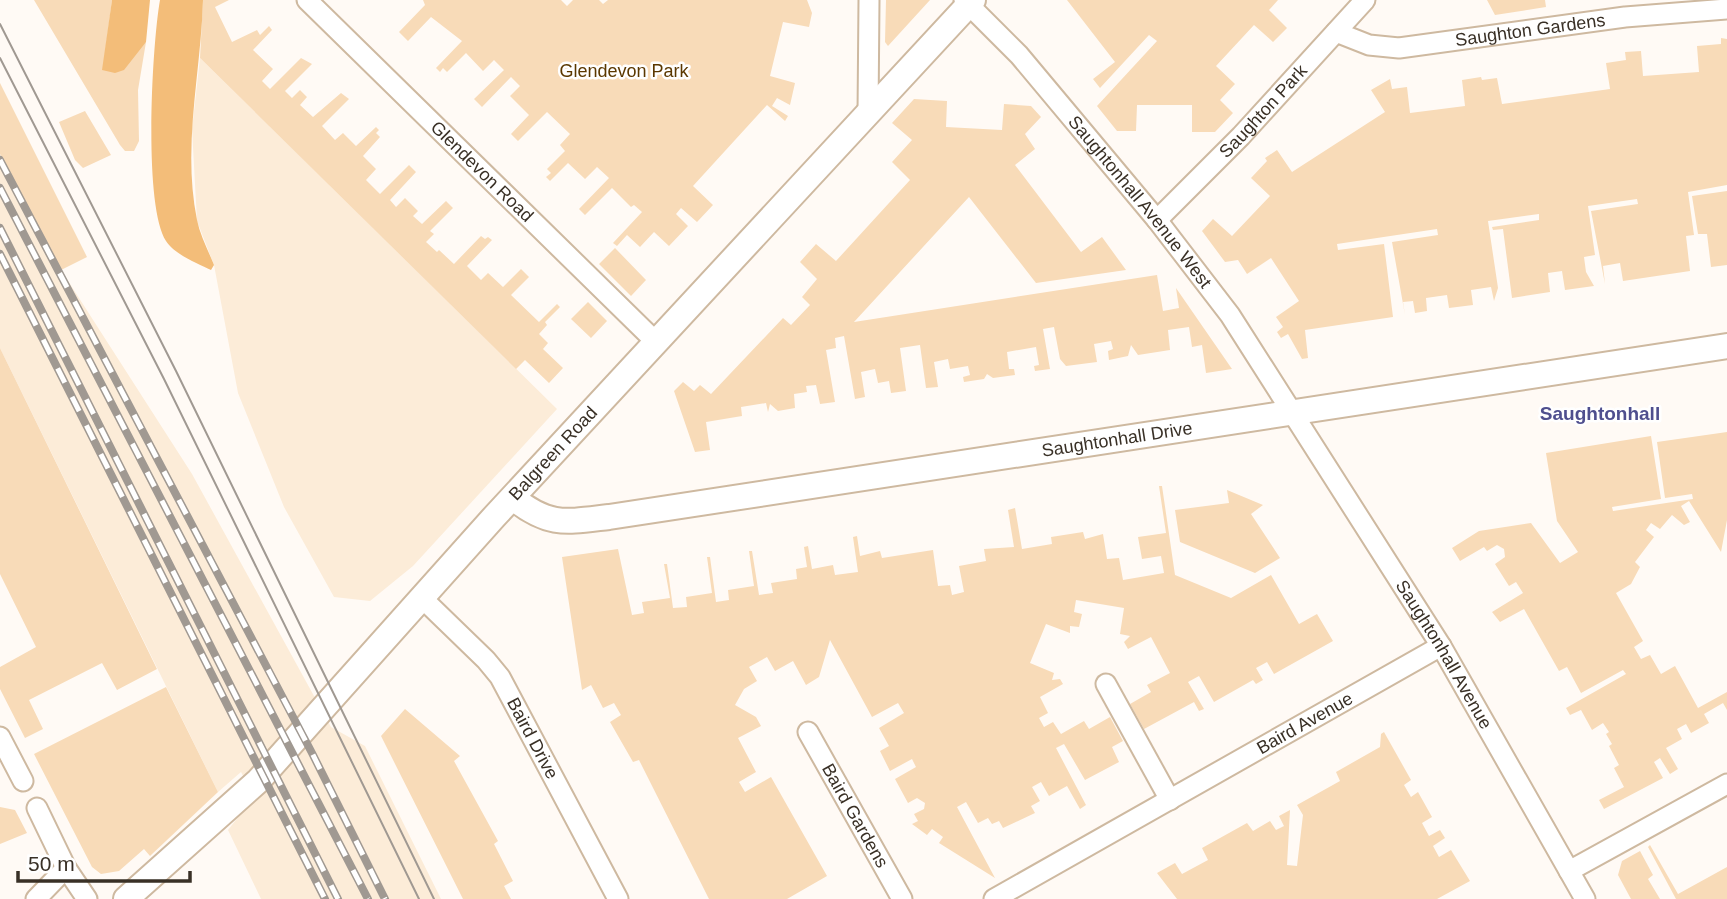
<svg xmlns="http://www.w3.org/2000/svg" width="1727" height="899" font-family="Helvetica,sans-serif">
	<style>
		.built { fill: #fcecd8 }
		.green { fill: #f8dbb8 }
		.forest { fill: #f3bd79 }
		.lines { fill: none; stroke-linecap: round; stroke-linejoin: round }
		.minor-casing { stroke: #ceb9a0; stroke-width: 23 }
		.tertiary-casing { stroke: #ceb9a0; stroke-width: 28 }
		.minor { stroke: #fff; stroke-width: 19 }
		.tertiary { stroke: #fff; stroke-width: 24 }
		.tram { stroke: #a09992; stroke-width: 2 }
		.rail-casing { stroke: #a09992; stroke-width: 8 }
		.rail { stroke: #fff; stroke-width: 5; stroke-dasharray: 16; stroke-linecap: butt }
		.labels { text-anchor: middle; stroke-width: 5; stroke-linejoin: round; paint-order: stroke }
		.street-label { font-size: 18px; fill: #393026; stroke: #fff }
		.park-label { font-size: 18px; fill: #5b3800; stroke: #fff }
		.neighbourhood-label { font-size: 19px; font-weight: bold; fill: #4f4f8e; stroke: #fff }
	</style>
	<rect width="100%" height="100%" fill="#fffaf5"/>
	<path class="built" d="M200 58 557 409 413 566 370 601 334 597 284 507 238 393 214 265 197 221 192 129Z
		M0 154 61 270 192 474 331 727 365 746 441 899H261L228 830 254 797 241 772 218 792 0 348Z"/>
	<path class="green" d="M34 0H112L103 69 146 42 138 90 139 141 134 151H125L120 145Z
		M203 0H229L215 7 232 42 257 30 260 35 269 26 272 30 253 50 273 69 262 81 270 89 301 58 312 64 285 91 292 98 300 90 307 97 300 105 313 117 341 93 349 99 322 126 335 140 343 133 356 146 376 127 379 130 376 133 380 137 363 156 376 169 366 180 380 194 409 165 416 172 390 200 396 207 405 198 418 211 413 216 422 224 446 201 453 208 430 231 434 234 426 242 437 252 439 250 454 264 481 236 485 239 488 237 492 240 467 266 481 280 488 273 503 287 521 269 529 277 511 295 539 322 557 304 560 307 545 322 547 325 539 334 548 343 543 349 563 368 549 383 525 360 516 369 200 58Z
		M423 0H561L567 6 573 0H599L603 4 608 0H807L812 13 809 27 783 22 770 76 795 83 790 105 777 98 772 106 788 116 785 121 767 105 693 186 713 205 697 222 681 208 676 214 688 226 669 246 654 232 640 247 627 235 617 246 613 243 642 212 634 205 631 207 612 188 585 215 579 209 609 178 597 167 585 179 568 163 550 181 546 177 551 173 547 169 565 151 560 145 570 134 547 112 518 141 511 134 529 115 510 96 520 86 511 77 482 107 474 99 504 70 494 60 483 71 466 53 447 72 443 68 440 72 436 68 462 41 431 17 408 41 399 32 425 5Z
		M886 0H930L888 46 885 42Z
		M1067 0H1278L1269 10 1287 28 1273 42 1254 25 1216 66 1235 84 1220 100 1233 113 1215 132H1192V105H1137L1136 131H1117L1097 106 1157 41 1149 35 1100 88 1093 79 1115 62Z
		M1487 0H1545L1546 7 1495 15Z
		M1721 38 1727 39V185L1688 192 1694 235 1686 236 1690 271 1623 281 1620 263 1603 266 1605 284 1591 211 1638 204 1637 199 1588 206 1595 255 1584 257 1586 272 1594 286 1565 290 1562 271 1548 273 1550 292 1512 298 1503 229 1493 230 1492 227 1539 220V214L1488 221 1498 288 1494 301 1491 287 1471 290 1473 305 1449 308 1447 295 1426 298 1427 311 1415 313 1413 301 1403 302 1405 315 1392 242 1438 235 1437 229 1337 244 1338 250 1384 244 1393 317 1305 330 1308 358 1302 359 1288 334 1281 338 1277 332 1283 327 1276 317 1299 301 1271 258 1247 274 1238 260 1225 262 1202 231 1213 219 1232 236 1270 196 1251 178 1267 161 1265 158 1277 150 1292 172 1385 112 1371 90 1390 79 1392 89 1407 87 1410 113 1465 106 1462 80 1481 77 1482 80 1497 78 1502 104 1610 89 1606 63 1626 60 1625 52 1641 51 1643 76 1699 72 1697 46 1721 44Z
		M0 83 87 257 61 270 0 154Z
		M914 99 947 101 946 127 1002 130 1004 104 1031 106 1041 117 1025 134 1035 149 1015 165 1081 252 1102 237 1126 270 1036 283 969 197 854 322 1157 275 1163 311 1179 308 1176 288 1232 369 1206 373 1202 345 1192 347 1189 327 1168 330 1170 350 1138 355 1131 345 1128 356 1109 360 1108 351 1113 349 1111 341 1094 344 1097 362 1066 366 1060 359 1054 327 1043 329 1050 369 1035 371 1034 366 1039 365 1036 347 1007 352 1009 369H1014L1015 375 993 378 987 374 984 379 964 382 963 377 970 375 968 366 950 369 948 359 934 362 938 387 926 388 920 345 900 348 906 391 891 393 889 381 878 383 875 369 861 372 865 397 855 399 844 336 835 338 836 348 826 350 835 402 820 404 816 385 806 386 807 392 794 394 795 408 778 411 770 404 768 412 766 403 741 407 742 416 706 422 710 450 695 452 674 391 683 382 694 391 700 385 711 394 783 318 791 325 810 305 802 297 817 279 800 262 816 244 836 261 910 180 892 162 912 140 892 123Z
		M85 111 111 155 83 168 75 160 59 122Z
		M1727 191V265L1711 267 1707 234H1698L1692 196Z
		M615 248 646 280 631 296 599 264Z
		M588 302 607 321 591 338 571 319Z
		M0 348 157 669 117 690 102 663 29 700 43 729 25 738 0 689V667L36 647 0 574Z
		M1727 432V520L1721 552 1689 501 1681 506 1690 522 1684 525 1672 515 1660 529 1651 523 1646 530 1654 537 1635 562 1640 567 1631 584 1616 593 1643 641 1634 647 1641 659 1650 655 1661 674 1675 666 1698 708 1727 692V710L1723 703 1704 714 1709 723 1691 733 1686 724 1677 729 1682 739 1666 748 1678 769 1670 774 1660 758 1654 762 1663 778 1604 809 1599 800 1624 787 1614 768 1619 765 1609 746 1612 744 1606 734 1609 732 1603 723 1592 730 1581 710 1570 715 1566 708 1626 674 1623 670 1581 693 1567 667 1559 671 1524 609 1500 622 1492 612 1523 593 1516 582 1509 586 1495 564 1505 557 1504 549 1497 545 1487 551 1484 547 1460 561 1452 548 1479 531 1531 523 1560 563 1578 552 1557 521 1546 453 1651 436 1661 499 1612 507 1613 511 1693 499 1692 494 1665 498 1657 442Z
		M1159 486H1162L1175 575 1231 598 1271 575 1299 624 1317 614 1333 641 1274 674 1267 662 1256 668 1263 680 1256 684 1253 680 1214 702 1199 676 1188 682 1204 709 1199 711 1194 702 1144 729 1130 704 1151 692 1147 685 1170 673 1151 637 1128 649 1124 642 1130 636 1120 634 1124 608 1076 600 1074 612 1082 614 1079 627 1070 626V633L1046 624 1030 663 1054 673 1052 680 1060 679 1063 684 1040 697 1048 713 1039 718 1044 727 1053 722 1061 734 1084 721 1089 729 1110 717 1123 741 1112 747 1119 762 1085 780 1064 744 1056 748 1086 805 1080 809 1067 786 1049 796 1041 782 1032 787 1040 801 1031 806 1035 813 1003 828 999 821 992 824 988 818 978 823 966 802 957 807 995 878 939 843 943 837 932 829 927 835 912 824 918 821 914 814 924 809 925 803 917 798 908 803 895 779 916 767 912 759 890 771 880 751 889 746 879 728 904 713 898 703 872 717 830 640 819 677 806 685 793 661 775 671 767 657 749 667 757 681 744 689 735 705 756 717 761 726 738 738 756 772 739 782 745 792 771 777 827 876 787 899H709L639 760 633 762 610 722 621 715 614 703 603 708 591 685 582 690 562 557 618 549 632 615 644 613 642 602 670 598 664 564H667L673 608 687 607 686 597 712 593 707 557H710L716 602 729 600 728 590 754 586 749 551H752L759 595 773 593 771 583 797 579 796 569 807 567 804 547 808 546 812 569 833 565 835 575 858 572 853 537 857 536 860 556 880 551 882 558 933 550 938 586 950 585 952 595 964 592 959 566 986 561 984 549 1014 547 1008 510 1015 508 1022 549 1052 544 1051 537 1083 532 1085 539 1103 534 1107 559 1119 558 1123 580 1164 573 1161 556 1142 559 1138 537 1166 533Z
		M1227 490 1263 505 1251 514 1280 558 1255 573 1180 542 1175 510 1229 503Z
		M166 687 218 792 150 856 144 849 119 871 101 874 92 867 34 754Z
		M405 709 460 756 454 761 498 841 494 844 513 881 504 886 511 899H463L381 736Z
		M1384 732 1411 780 1404 785 1411 797 1418 792 1432 817 1422 823 1429 836 1440 830 1445 838 1433 846 1439 857 1451 850 1470 881 1437 899H1177L1157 873 1175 863 1182 874 1208 860 1202 848 1247 823 1253 831 1270 821 1276 830 1284 826 1279 816 1290 810 1287 865 1297 866 1303 815 1297 805 1340 781 1336 772 1380 747 1381 734Z
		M0 807 15 810 27 833 0 844Z
		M1650 845 1678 894 1727 867V899H1676L1648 847Z
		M1640 851 1653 875 1648 879 1660 899H1631L1618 875 1622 861Z"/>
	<path class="forest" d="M112 0H150L146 42 124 70 115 73 102 70Z
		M160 0H203C201 73 182 146 197 220 200 235 208 250 214 265L211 270C198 264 174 254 166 241 143 205 152 45 160 0Z"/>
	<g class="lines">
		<defs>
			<g id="minor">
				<path id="s1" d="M307 0 656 342"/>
				<path id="s2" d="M964 0 1019 55 1157 220 1230 315 1441 646 1585 899"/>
				<path id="s3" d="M1336 32 1369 45 1399 48 1625 17 1727 9"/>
				<path d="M868 114 869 0"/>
				<path id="s4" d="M1157 220 1241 136 1365 0"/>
				<path id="s5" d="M421 597 486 660 500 677 618 899"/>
				<path d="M1106 684 1170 800"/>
				<path id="s6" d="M808 732 902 899"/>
				<path d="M0 737 23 781"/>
				<path d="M37 808 66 868 87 899"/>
				<path d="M1569 871 1727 784"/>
				<path d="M36 899 66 868"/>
				<path id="s7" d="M994 899 1441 646"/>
			</g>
			<g id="tertiary">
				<path id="s8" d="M513 498C549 527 566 522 609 517L1727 346"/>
				<path id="s9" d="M126 899 258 781 494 517 973 0"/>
			</g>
		</defs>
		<use href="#minor" class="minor-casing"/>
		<use href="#tertiary" class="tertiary-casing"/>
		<use href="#minor" class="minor"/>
		<use href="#tertiary" class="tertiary"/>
		<path class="tram" d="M0 24 176 371 434 899
			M0 58 164 379 419 899"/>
		<defs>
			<path id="rail" d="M0 160 312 753 385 899
				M0 188 368 899
				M0 228 338 899
				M0 254 325 899"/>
		</defs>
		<use href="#rail" class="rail-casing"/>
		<use href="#rail" class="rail"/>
	</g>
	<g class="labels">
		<g class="street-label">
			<text dy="6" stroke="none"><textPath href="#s3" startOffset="198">Saughton Gardens</textPath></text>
			<text dy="6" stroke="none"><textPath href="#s4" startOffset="152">Saughton Park</textPath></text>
			<text dy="6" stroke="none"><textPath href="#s1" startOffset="245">Glendevon Road</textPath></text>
			<text dy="6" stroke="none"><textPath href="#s2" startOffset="268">Saughtonhall Avenue West</textPath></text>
			<text dy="6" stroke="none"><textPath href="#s8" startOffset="616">Saughtonhall Drive</textPath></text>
			<text dy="6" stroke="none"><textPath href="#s9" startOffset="618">Balgreen Road</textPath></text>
			<text dy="6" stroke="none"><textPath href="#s2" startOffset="814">Saughtonhall Avenue</textPath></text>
			<text dy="6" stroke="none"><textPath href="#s7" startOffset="357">Baird Avenue</textPath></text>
			<text dy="6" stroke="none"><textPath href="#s5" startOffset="182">Baird Drive</textPath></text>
			<text dy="6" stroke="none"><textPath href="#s6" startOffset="96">Baird Gardens</textPath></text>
		</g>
		<g class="park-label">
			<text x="624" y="77">Glendevon Park</text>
		</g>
		<g class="neighbourhood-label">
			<text x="1600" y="420">Saughtonhall</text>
		</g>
	</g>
	<path d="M18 871v10h172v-10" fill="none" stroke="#393026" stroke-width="3.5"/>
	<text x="28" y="871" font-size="21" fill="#393026" stroke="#ffffff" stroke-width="5" paint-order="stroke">50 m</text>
</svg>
